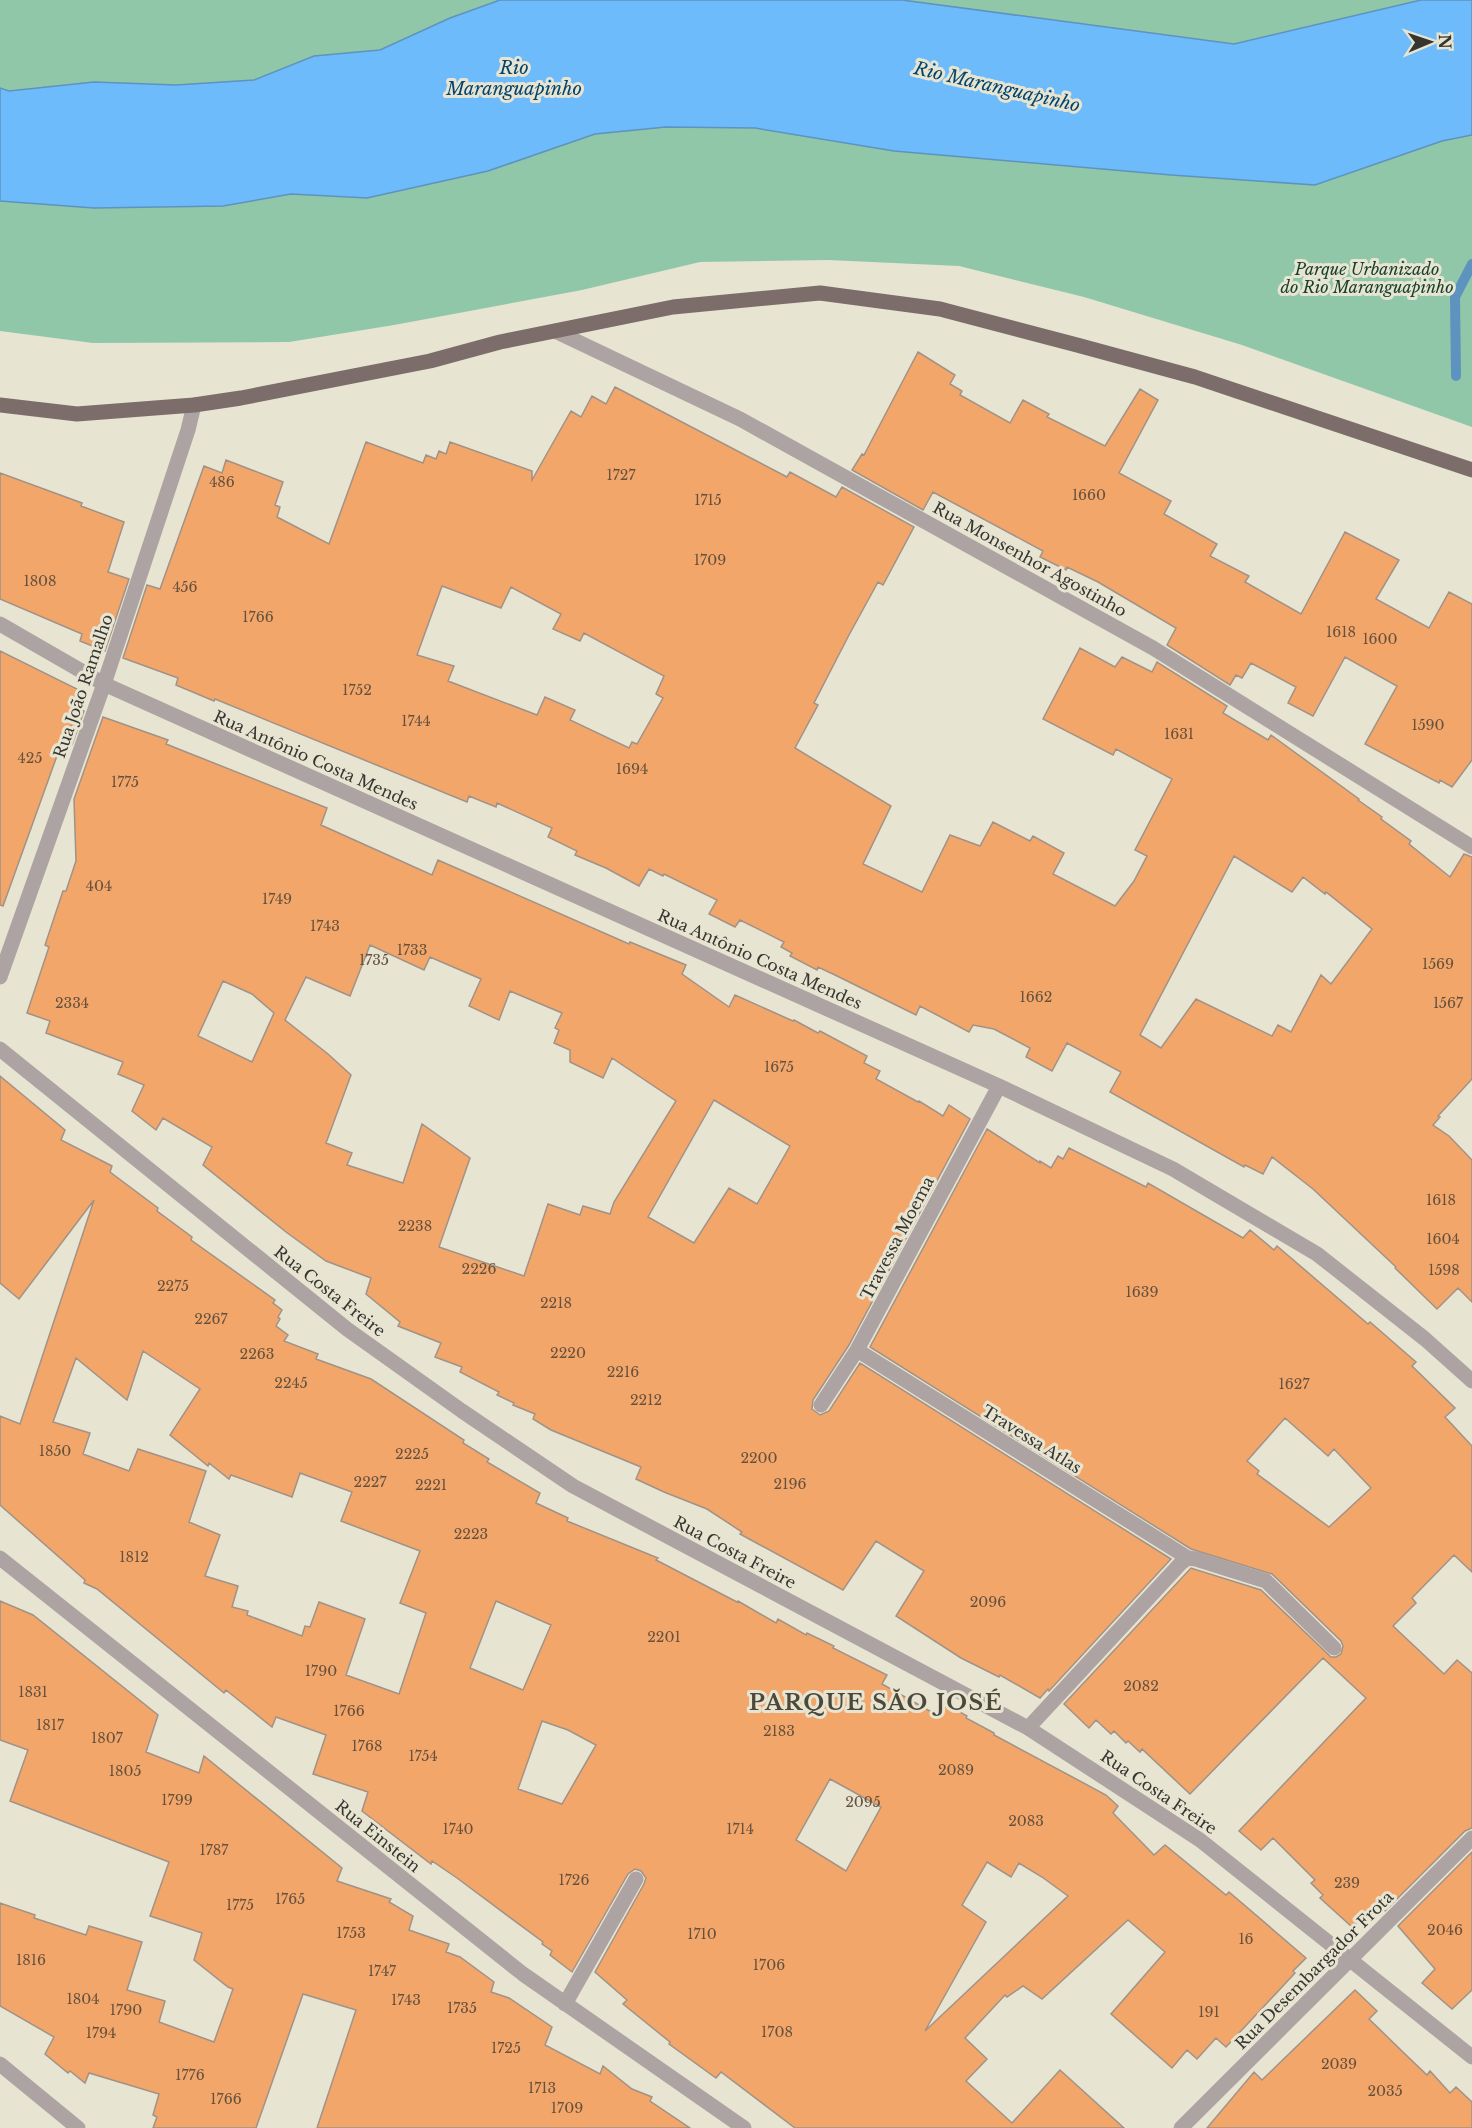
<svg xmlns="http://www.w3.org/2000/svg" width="1472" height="2128" font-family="'Libre Baskerville',serif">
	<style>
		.green { fill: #90c7a8 }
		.water { fill: #6dbbfb; stroke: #5d93be; stroke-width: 1.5 }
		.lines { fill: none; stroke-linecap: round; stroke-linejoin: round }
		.stream { stroke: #5d93be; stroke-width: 10 }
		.building { fill: #f3a669; stroke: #a19287; stroke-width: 1.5; fill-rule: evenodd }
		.minor { stroke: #aca3a2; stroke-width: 15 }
		.major { stroke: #7c6d6b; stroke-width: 15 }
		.labels { text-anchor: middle; stroke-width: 6; stroke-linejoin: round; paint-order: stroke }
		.number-label { font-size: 14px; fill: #66513e }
		.park-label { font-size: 16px; font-style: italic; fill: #17412d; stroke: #e7e4d2 }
		.street-label { font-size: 16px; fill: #37352f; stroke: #e7e4d2 }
		.water-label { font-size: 18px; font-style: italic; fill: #04446c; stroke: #e7e4d2 }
		.district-label { font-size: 22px; font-weight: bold; letter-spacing: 1.5px; fill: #4c493b; stroke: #e7e4d2 }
	</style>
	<rect width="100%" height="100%" fill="#e7e4d2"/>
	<path class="green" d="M0 0H500L450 18 380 50 314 56 254 80 176 85 94 82 9 91 0 88Z
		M902 0H1421L1234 44Z
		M666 127 755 128 894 151 1171 175 1315 185 1442 141 1472 135V427L1242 345 1084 297 959 266 828 260 700 262 582 290 394 325 289 342 93 343 0 331V201L94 208 223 206 291 194 367 198 488 171 595 134Z"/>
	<path class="water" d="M500 0H902L1234 44 1421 0H1472V135L1442 141 1315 185 1171 175 894 151 755 128 666 127 595 134 488 171 367 198 291 194 223 206 94 208 0 201V88L9 91 94 82 176 85 254 80 314 56 380 50 450 18Z"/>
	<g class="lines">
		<path class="stream" d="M1456 376 1455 297 1472 264"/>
	</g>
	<path class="building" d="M918 352 955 375 950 384 962 391 960 395 1010 423 1023 400 1049 414 1047 417 1105 446 1140 389 1158 400 1119 473 1171 501 1164 514 1217 544 1210 556 1249 576 1245 582 1301 614 1345 532 1399 560 1376 599 1429 628 1449 592 1472 604V760L1452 787 1440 780 1439 783 1365 744 1397 686 1345 657 1313 716 1288 703 1296 687 1251 663 1242 678 1236 675 1230 685 1167 645 1176 628 1098 582 1067 567 1066 570 1040 557 1043 551 933 492 923 510 852 470 862 454 864 455Z
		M615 387 787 477 790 472 836 497 842 487 914 527 883 585 878 582 849 635 814 703 818 705 795 748 891 806 863 864 922 892 950 835 980 846 993 822 1030 841 1033 836 1064 853 1053 874 1115 906 1134 881 1147 856 1135 850 1172 779 1116 749 1113 755 1043 719 1080 648 1115 667 1122 657 1152 672 1157 662 1227 706 1223 713 1268 740 1271 735 1359 799 1358 800 1382 817 1381 819 1411 841 1409 844 1450 877 1464 854 1472 857V1079L1438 1116 1440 1117 1433 1125 1449 1136 1472 1160V1302L1458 1288 1437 1309 1395 1268 1396 1267 1313 1189 1272 1157 1263 1174 1245 1165 1244 1167 1110 1092 1121 1072 1067 1043 1052 1071 1026 1057 1030 1048 994 1029 973 1025 969 1032 920 1006 916 1015 835 975 818 967 817 970 790 956 792 953 781 947 784 942 740 920 735 927 709 914 717 900 664 874 663 876 649 869 639 886 606 868 575 855 577 851 548 837 552 828 497 803 496 807 469 796 467 802 215 699 214 701 176 685 178 678 123 658 147 585 160 589 204 466 222 473 226 460 283 482 275 505 280 507 277 517 329 544 366 442 423 463 426 455 436 459 439 451 446 454 450 442 532 471V480L571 411 581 417 592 396 606 404ZM442 586 501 608 511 587 561 614 553 629 580 641 584 633 664 676 656 694 663 698 637 744 632 742 629 748 570 720 575 710 545 697 537 715 448 681 454 666 417 655ZM1234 856 1292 892 1303 877 1325 894 1326 892 1372 929 1331 984 1321 975 1291 1032 1278 1025 1272 1036 1196 999 1161 1048 1140 1035Z
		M0 473 82 503 81 506 124 522 108 572 129 579 105 651 80 641 82 634 0 599Z
		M0 651 83 692 77 708 84 711 72 745 71 725 61 753H58L3 906 0 905Z
		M103 717 168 740 166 744 327 808 321 825 432 875 438 860 629 944 630 942 686 965 682 974 729 1007 735 995 793 1021 794 1020 818 1033 820 1031 867 1056 864 1063 880 1071 876 1079 918 1102 919 1101 943 1116 949 1105 970 1119 849 1345 813 1400 812 1409 820 1415 829 1411 860 1363 1171 1559 1049 1691 1048 1689 1040 1698 1000 1675 999 1677 961 1658 896 1616 924 1571 876 1541 843 1590 740 1534 742 1532 707 1509 664 1492 636 1479 641 1467 551 1430 533 1419 535 1414 513 1405 514 1403 497 1395 499 1392 460 1372 462 1367 435 1357 441 1343 398 1326 400 1322 366 1294 371 1278 326 1261 286 1232 203 1165 212 1147 163 1118 156 1130 132 1111 144 1085 118 1074 123 1062 46 1033 50 1021 27 1013 49 947 45 945 63 891H66L76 861 74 799ZM370 945 424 970 430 957 481 979 469 1006 499 1020 510 991 562 1013 555 1028 559 1030 554 1043 570 1050V1062L603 1078 612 1058 676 1101 614 1202 610 1214 583 1206 580 1215 548 1204 524 1276 439 1247 470 1158 422 1124 403 1183 347 1165 352 1153 326 1143 351 1075 328 1054 285 1020 306 977 350 996ZM223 981 252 994 274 1013 252 1062 198 1036ZM714 1100 790 1146 757 1204 729 1188 694 1243 648 1217Z
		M0 1076 65 1130 61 1140 112 1166 110 1172 158 1208 157 1211 192 1237 191 1240 275 1300 273 1303 282 1310 278 1317 280 1319 276 1326 288 1335 284 1341 318 1354 316 1359 371 1379 464 1440 463 1443 489 1459 487 1462 540 1493 536 1503 568 1518 567 1521 658 1558 656 1560 737 1602 738 1601 776 1623 778 1619 806 1635 807 1633 834 1646 833 1648 887 1675 882 1684 935 1714 941 1701 967 1716 966 1718 994 1733V1735L1106 1795 1118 1806 1113 1813 1154 1855 1165 1845 1226 1895 1229 1892 1306 1958 1293 1971 1295 1973 1226 2047 1216 2038 1197 2059 1187 2050 1172 2068 1111 2014 1165 1952 1128 1920 1042 1999 1023 1986 1007 1997 1005 1995 965 2038 987 2059 966 2081 1012 2123 1060 2070 1124 2128H795L721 2072 716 2078 669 2044 670 2042 623 2004 627 2000 595 1972 644 1884 646 1878 641 1871 635 1869 628 1874 572 1972 550 1955 552 1951 542 1944 543 1942 457 1878 432 1861 431 1864 362 1811 368 1792 313 1774 326 1735 276 1717 272 1727 226 1690 224 1693 97 1589 84 1583 85 1580 0 1505V1416L20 1424 94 1200 19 1299 0 1283ZM143 1351 200 1389 170 1435 208 1466 209 1463 229 1479 231 1475 292 1497 300 1473 352 1492 341 1521 420 1551 400 1603 426 1613 399 1694 346 1675 365 1619 319 1602 310 1627 305 1626 302 1636 247 1615 248 1611 232 1607 238 1586 205 1576 220 1535 189 1522 206 1471 138 1449 129 1471 83 1454 90 1433 53 1422 76 1358 127 1400ZM496 1601 551 1625 523 1690 470 1668ZM542 1721 568 1730 596 1745 562 1804 518 1789ZM830 1779 881 1807 846 1871 796 1840ZM987 1862 1011 1877 1019 1863 1042 1877 1068 1896 925 2031 986 1922 962 1905Z
		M987 1129 1040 1163V1161L1051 1168 1058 1156 1063 1159 1069 1148 1146 1187 1148 1183 1243 1238 1250 1230 1274 1250 1277 1246 1368 1324 1370 1322 1416 1362 1412 1366 1455 1408 1445 1417 1472 1446V1572L1454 1555 1412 1598 1416 1603 1393 1626 1444 1674 1457 1660 1472 1673V1828L1465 1831 1385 1911 1377 1902 1352 1927 1320 1898 1323 1895 1311 1883 1315 1880 1273 1838 1261 1850 1239 1831 1366 1698 1323 1658 1190 1794 1142 1749 1140 1752 1128 1741 1126 1743 1114 1731 1111 1734 1096 1720 1089 1728 1064 1704 1191 1568 1261 1590 1331 1657H1336L1341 1654 1343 1646 1341 1641 1272 1574 1191 1549 870 1347ZM1285 1418 1328 1456 1334 1449 1371 1488 1329 1527 1257 1474 1259 1471 1247 1461Z
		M0 1601 33 1615 158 1715 146 1752 199 1773 204 1756 342 1868 337 1881 391 1899 389 1902 413 1916 409 1930 449 1944 446 1952 460 1957 494 1982 491 1992 509 1998 552 2027 545 2045 600 2074 603 2066 632 2089 652 2097 650 2101 690 2128H317L356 2010 303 1994 256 2128H153L157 2117 153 2115 159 2094 89 2073 85 2083 70 2071 68 2073 45 2054 54 2037 0 2006V1903L35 1915 34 1918 86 1935 89 1926 142 1942 127 1990 165 2001 159 2022 214 2042 233 1989 228 1987 194 1960 202 1933 150 1916 169 1862 10 1801 28 1750 0 1740Z
		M1472 1852V1990L1452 2009 1422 1983 1435 1969 1398 1926Z
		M1355 1990 1377 2011 1369 2019 1405 2054 1427 2075 1430 2071 1450 2093 1456 2087 1472 2102V2128H1207L1254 2072 1262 2080Z"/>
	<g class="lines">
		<path class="minor" d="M555 331 740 419 1153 648 1472 847
			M0 624 104 684 999 1086 1173 1169 1317 1254 1425 1339 1472 1381
			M0 977 104 684 188 430 194 405
			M0 1049 347 1329 462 1411 573 1486 1028 1728 1200 1840 1472 2057
			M857 1350 1188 1558 1196 1559 1266 1581 1334 1648
			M821 1405 857 1350 999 1086
			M0 1558 523 1974 744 2128
			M1028 1728 1181 1563 1188 1558
			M565 2004 636 1879
			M0 2064 78 2128
			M1181 2128 1472 1838"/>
		<path class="major" d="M0 405 77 414 194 405 241 398 430 361 500 342 673 307 820 293 940 309 1077 345 1195 377 1472 470"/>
	</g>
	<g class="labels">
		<g class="number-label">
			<text x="621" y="480">1727</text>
			<text x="222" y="487">486</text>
			<text x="1089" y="500">1660</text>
			<text x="708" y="505">1715</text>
			<text x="710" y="565">1709</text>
			<text x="40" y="586">1808</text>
			<text x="185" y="592">456</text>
			<text x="258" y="622">1766</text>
			<text x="1341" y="637">1618</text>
			<text x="1380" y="644">1600</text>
			<text x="357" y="695">1752</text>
			<text x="416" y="726">1744</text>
			<text x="1428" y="730">1590</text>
			<text x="1179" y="739">1631</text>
			<text x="30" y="763">425</text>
			<text x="632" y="774">1694</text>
			<text x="125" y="787">1775</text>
			<text x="99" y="891">404</text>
			<text x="277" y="904">1749</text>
			<text x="325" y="931">1743</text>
			<text x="412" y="955">1733</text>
			<text x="374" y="965">1735</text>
			<text x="1438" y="969">1569</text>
			<text x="1036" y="1002">1662</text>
			<text x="72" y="1008">2334</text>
			<text x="1448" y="1008">1567</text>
			<text x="779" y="1072">1675</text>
			<text x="1441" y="1205">1618</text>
			<text x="415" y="1231">2238</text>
			<text x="1443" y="1244">1604</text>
			<text x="479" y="1274">2226</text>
			<text x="1444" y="1275">1598</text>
			<text x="173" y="1291">2275</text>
			<text x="1142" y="1297">1639</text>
			<text x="556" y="1308">2218</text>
			<text x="211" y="1324">2267</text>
			<text x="568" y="1358">2220</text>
			<text x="257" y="1359">2263</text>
			<text x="623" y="1377">2216</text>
			<text x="291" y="1388">2245</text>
			<text x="1294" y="1389">1627</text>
			<text x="646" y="1405">2212</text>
			<text x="55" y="1456">1850</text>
			<text x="412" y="1459">2225</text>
			<text x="759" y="1463">2200</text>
			<text x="370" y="1487">2227</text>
			<text x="790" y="1489">2196</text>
			<text x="431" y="1490">2221</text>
			<text x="471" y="1539">2223</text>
			<text x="134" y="1562">1812</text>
			<text x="988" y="1607">2096</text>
			<text x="664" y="1642">2201</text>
			<text x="321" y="1676">1790</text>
			<text x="1141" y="1691">2082</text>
			<text x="33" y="1697">1831</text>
			<text x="349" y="1716">1766</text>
			<text x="50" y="1730">1817</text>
			<text x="779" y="1736">2183</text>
			<text x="107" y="1743">1807</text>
			<text x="367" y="1751">1768</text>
			<text x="423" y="1761">1754</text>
			<text x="956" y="1775">2089</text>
			<text x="125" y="1776">1805</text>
			<text x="177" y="1805">1799</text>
			<text x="863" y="1807">2095</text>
			<text x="1026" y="1826">2083</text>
			<text x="458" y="1834">1740</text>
			<text x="740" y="1834">1714</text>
			<text x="214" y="1855">1787</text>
			<text x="574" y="1885">1726</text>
			<text x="1347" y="1888">239</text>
			<text x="290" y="1904">1765</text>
			<text x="240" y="1910">1775</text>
			<text x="1445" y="1935">2046</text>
			<text x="351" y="1938">1753</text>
			<text x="702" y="1939">1710</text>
			<text x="1246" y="1944">16</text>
			<text x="31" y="1965">1816</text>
			<text x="769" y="1970">1706</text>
			<text x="382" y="1976">1747</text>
			<text x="83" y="2004">1804</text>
			<text x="406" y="2005">1743</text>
			<text x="462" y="2013">1735</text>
			<text x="126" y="2015">1790</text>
			<text x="1209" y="2017">191</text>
			<text x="777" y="2037">1708</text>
			<text x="101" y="2038">1794</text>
			<text x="506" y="2053">1725</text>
			<text x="1339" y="2069">2039</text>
			<text x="190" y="2080">1776</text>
			<text x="542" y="2093">1713</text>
			<text x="1385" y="2096">2035</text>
			<text x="226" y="2104">1766</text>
			<text x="567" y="2113">1709</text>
		</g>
		<g class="park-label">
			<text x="1367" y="275">Parque Urbanizado<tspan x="1367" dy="18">do Rio Maranguapinho</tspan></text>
		</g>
		<g class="street-label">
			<text transform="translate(1030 559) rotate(29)" y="6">Rua Monsenhor Agostinho</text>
			<text transform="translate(83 686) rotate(-71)" y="6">Rua João Ramalho</text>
			<text transform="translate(316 760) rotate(24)" y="6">Rua Antônio Costa Mendes</text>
			<text transform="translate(760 959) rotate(24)" y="6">Rua Antônio Costa Mendes</text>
			<text transform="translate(897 1238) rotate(-62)" y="6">Travessa Moema</text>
			<text transform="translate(330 1291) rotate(38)" y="6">Rua Costa Freire</text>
			<text transform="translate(1032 1439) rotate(32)" y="6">Travessa Atlas</text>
			<text transform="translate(735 1552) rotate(28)" y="6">Rua Costa Freire</text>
			<text transform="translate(1159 1792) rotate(34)" y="6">Rua Costa Freire</text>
			<text transform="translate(378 1836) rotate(39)" y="6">Rua Einstein</text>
			<text transform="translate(1314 1970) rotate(-45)" y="6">Rua Desembargador Frota</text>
		</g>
		<g class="water-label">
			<text x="514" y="74">Rio<tspan x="514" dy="21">Maranguapinho</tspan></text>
			<text transform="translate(997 87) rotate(13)" y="6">Rio Maranguapinho</text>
		</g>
		<g class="district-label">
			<text x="876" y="1710">PARQUE SĂO JOSÉ</text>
		</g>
	</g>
	<g transform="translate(1430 42) rotate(88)" stroke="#e7e4d2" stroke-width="4.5" paint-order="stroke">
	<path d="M0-4.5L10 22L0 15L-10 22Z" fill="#37352f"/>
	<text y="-9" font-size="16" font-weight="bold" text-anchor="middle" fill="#37352f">N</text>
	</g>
</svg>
